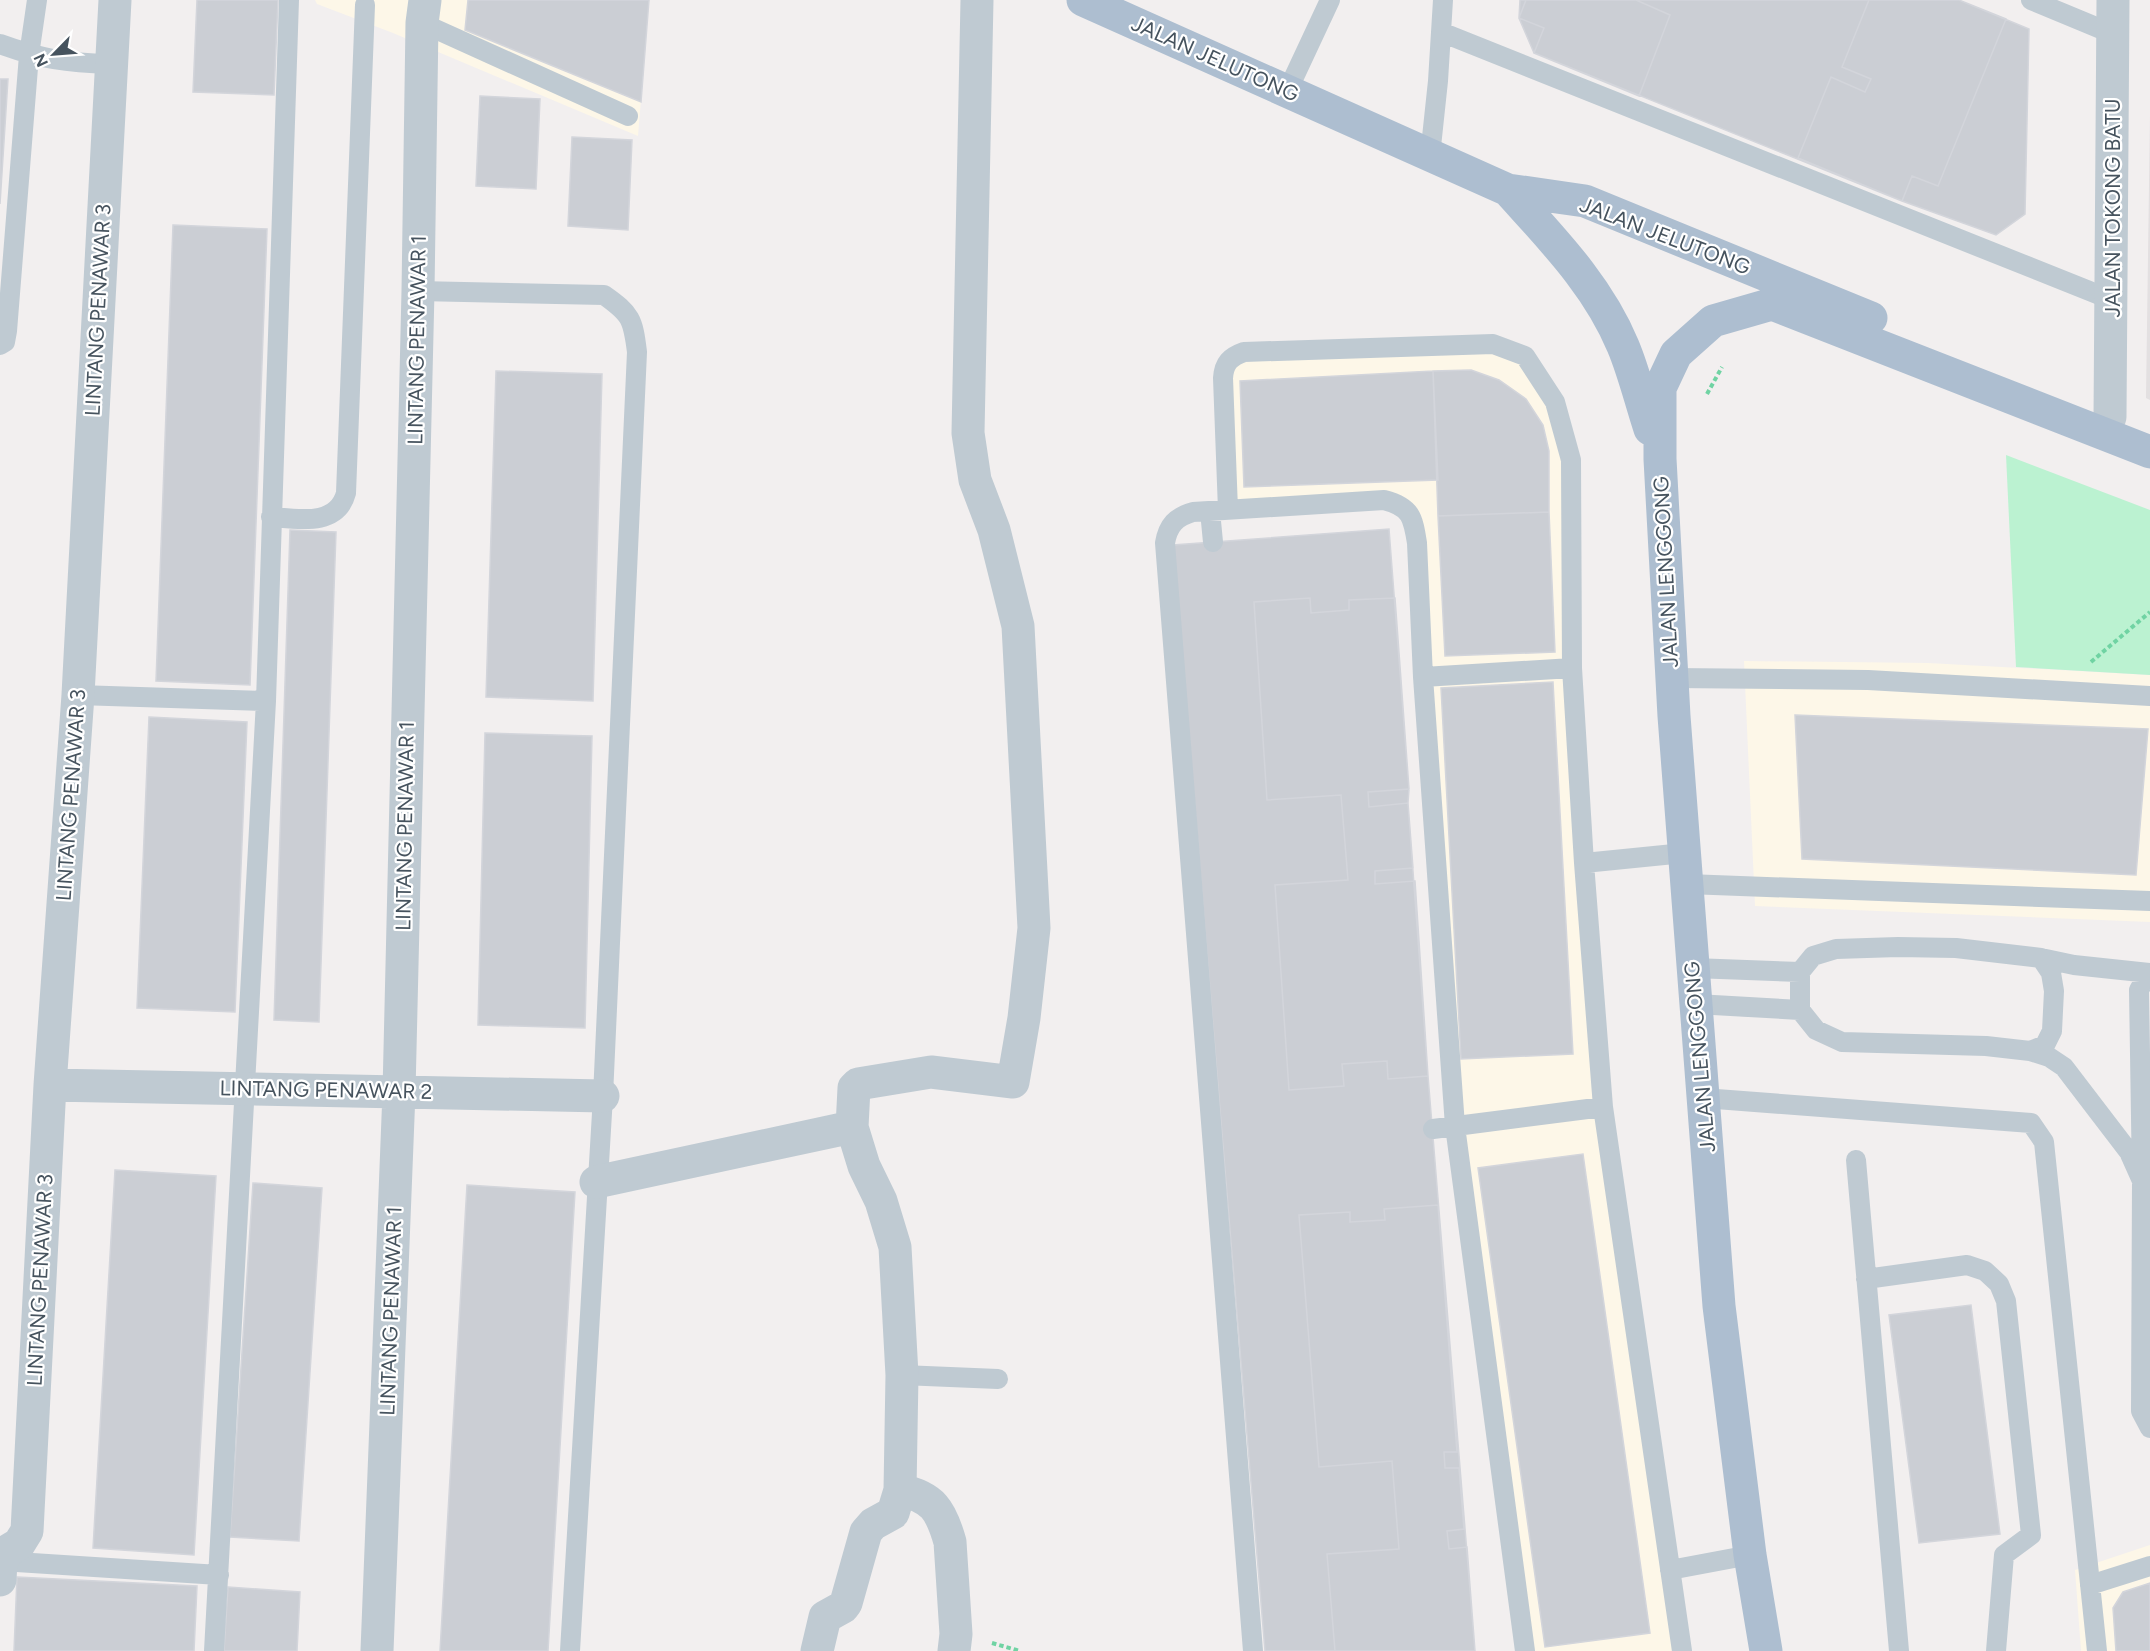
<svg xmlns="http://www.w3.org/2000/svg" width="2150" height="1651" font-family="Figtree,sans-serif">
	<style>
		.commercial { fill: #fdf7e8 }
		.education { fill: #e3e0e1 }
		.green { fill: #bbf2d1 }
		.building { fill: #cbced4; stroke: #d3d5db; stroke-width: 1.5 }
		.lines { fill: none; stroke-linecap: round; stroke-linejoin: round }
		.path { stroke: #70d3a3; stroke-width: 4; stroke-dasharray: 4.5 3; stroke-linecap: butt }
		.service { stroke: #bfcad2; stroke-width: 20 }
		.minor { stroke: #bfcad2; stroke-width: 33 }
		.primary { stroke: #adbed0; stroke-width: 33 }
		.labels { text-anchor: middle; stroke-width: 4.5; stroke-linejoin: round; paint-order: stroke }
		.street-label { font-size: 21px; fill: #46535e; stroke: #fff }
	</style>
	<rect width="100%" height="100%" fill="#f2efef"/>
	<path class="commercial" d="M315 0H649L638 136 393 33 317 4Z
		M1493 344 1525 356 1571 460 1603 1107 1682 1651H1525L1455 1126 1417 543 1397 503 1228 510 1229 359Z
		M1744 661 1928 663 2150 675V922L1755 906Z
		M2150 1545V1651H2081L2075 1570Z"/>
	<path class="education" d="M2150 115V400L2146 398Z"/>
	<path class="green" d="M2006 455 2150 510V675L2016 667Z"/>
	<path class="building" d="M197 0H278L274 95 193 92Z
		M468 0H649L641 102 465 30Z
		M1520 0H1959L2029 29 2025 214 1996 235 1902 201 1534 53 1519 18Z
		M1526 0H1636L1670 15 1639 96 1534 53 1544 28 1519 18Z
		M1869 0H1959L2006 19 1938 186 1912 176 1902 201 1798 158 1831 77 1865 92 1871 79 1842 67Z
		M0 79H8L0 204Z
		M480 96 540 99 536 189 476 186Z
		M572 137 632 140 628 230 568 226Z
		M173 225 267 229 250 685 156 681Z
		M1471 370 1499 380 1526 399 1543 425 1549 451V512L1438 516 1433 371Z
		M496 371 602 374 593 701 486 697Z
		M1433 371 1438 480 1244 487 1240 381Z
		M1549 512 1555 652 1445 656 1438 516Z
		M1389 529 1409 789 1408 803 1428 1076 1475 1651H1265L1173 545Z
		M290 530 336 532 319 1022 274 1020Z
		M1310 598 1311 613 1349 610V600L1395 598 1409 789 1368 792 1369 807 1408 803 1413 868 1375 871V884L1415 881 1428 1076 1388 1079 1387 1061 1342 1064 1344 1086 1289 1090 1275 885 1348 880 1341 795 1267 800 1254 602Z
		M1553 682 1573 1054 1461 1059 1441 688Z
		M1795 715 2148 729 2136 875 1802 859Z
		M149 717 247 722 235 1012 137 1008Z
		M485 733 592 736 585 1028 478 1025Z
		M1583 1154 1650 1633 1545 1647 1478 1168Z
		M115 1170 216 1176 194 1555 93 1548Z
		M253 1183 322 1188 299 1541 230 1537Z
		M467 1185 575 1192 548 1651H440Z
		M1438 1205 1457 1452H1444L1445 1468H1459L1464 1529 1447 1531 1449 1549 1467 1547 1475 1651H1335L1327 1554 1399 1549 1392 1461 1319 1467 1299 1215 1350 1212V1222L1385 1220 1384 1209Z
		M1971 1305 2000 1534 1919 1543 1889 1315Z
		M17 1577 197 1586 194 1651H14Z
		M2150 1583V1651H2116L2113 1608 2123 1592Z
		M228 1587 300 1592 297 1651H224Z"/>
	<g class="lines">
		<path class="path" d="M1707 394 1722 367
			M2091 662 2150 612
			M992 1643 1020 1651"/>
		<path class="service" d="M2031 0 2113 34
			M422 23 628 116
			M1441 32 2112 300
			M0 44C41 59 67 63 110 64
			M1287 92 1330 0
			M1430 156 1438 81 1443 0
			M418 291 604 295C631 314 633 319 637 352L603 1096 570 1651
			M0 345 5 342 7 331 29 55 37 0
			M1228 510 1223 378C1224 363 1230 357 1244 352L1493 344 1525 356 1555 402 1571 460 1572 668 1584 863 1603 1107 1682 1651
			M1210 511 1213 542
			M271 517C298 519 337 527 346 493L365 5
			M1423 677 1572 668
			M1672 678 1868 680 2150 696
			M78 695 266 701
			M1584 863 1684 853
			M1687 884 2150 901
			M2041 958 2074 965 2150 973
			M1693 968 1800 972
			M2150 977 2144 981 2139 990 2142 1181 2141 1411 2150 1428
			M1696 1004 1800 1010
			M2030 1051 2045 1045 2052 1031 2054 991 2051 973 2041 958 1956 948 1898 947 1836 949 1813 956 1800 972V1010L1816 1030 1842 1042 1986 1046 2030 1051 2049 1057 2064 1067 2129 1152 2142 1181
			M1703 1098 2031 1123 2044 1142 2097 1651
			M1433 1129 1603 1107
			M1856 1160 1899 1651
			M1866 1279 1967 1265 1985 1271 1999 1284 2006 1301 2031 1535 2004 1555 1996 1651
			M902 1375 998 1379
			M1 1561 219 1575
			M1670 1570 1750 1555
			M2090 1585 2150 1566
			M214 1651 266 701 289 0
			M1253 1651 1165 543C1168 525 1176 517 1193 512L1384 500C1411 507 1413 517 1417 543L1423 677 1455 1126 1525 1651"/>
		<path class="minor" d="M2110 417 2113 0
			M50 1085 603 1096
			M852 1127 864 1166 881 1201 895 1247 902 1375 900 1490C933 1497 941 1510 950 1542L956 1634 954 1651
			M596 1182 852 1127 854 1088 858 1084 931 1072 1013 1082 1024 1018 1034 928 1018 626 994 530 975 480 968 433 977 0
			M0 1580 1 1561 9 1550 19 1544 27 1531 50 1085 78 695 115 0
			M377 1651 399 1092 418 291 422 23 425 0
			M817 1651 825 1617 843 1607 846 1603 866 1532 873 1524 893 1513 900 1490"/>
		<path class="primary" d="M1083 0 1508 190 1585 201 1871 318
			M1508 190C1551 238 1598 285 1623 346 1634 372 1641 402 1650 429
			M1766 1651 1750 1555 1719 1306 1674 716 1660 459V388L1676 354 1713 321 1772 304 2150 452"/>
	</g>
	<g class="labels">
		<g class="street-label">
			<text transform="translate(1215 59) rotate(24)" y="7">JALAN JELUTONG</text>
			<text transform="translate(2113 208) rotate(-90)" y="7">JALAN TOKONG BATU</text>
			<text transform="translate(1665 236) rotate(21)" y="7">JALAN JELUTONG</text>
			<text transform="translate(98 310) rotate(-87)" y="7">LINTANG PENAWAR 3</text>
			<text transform="translate(417 340) rotate(-89)" y="7">LINTANG PENAWAR 1</text>
			<text transform="translate(1666 572) rotate(-93)" y="7">JALAN LENGGONG</text>
			<text transform="translate(71 795) rotate(-86)" y="7">LINTANG PENAWAR 3</text>
			<text transform="translate(405 826) rotate(-89)" y="7">LINTANG PENAWAR 1</text>
			<text transform="translate(1700 1057) rotate(-95)" y="7">JALAN LENGGONG</text>
			<text transform="translate(326 1090) rotate(1)" y="7">LINTANG PENAWAR 2</text>
			<text transform="translate(40 1280) rotate(-87)" y="7">LINTANG PENAWAR 3</text>
			<text transform="translate(391 1311) rotate(-88)" y="7">LINTANG PENAWAR 1</text>
		</g>
	</g>
	<g transform="translate(54 54) rotate(245)" stroke="#ffffff" stroke-width="4.5" paint-order="stroke">
	<path d="M0-4.5L10 22L0 15L-10 22Z" fill="#46535e"/>
	<text y="-9" font-size="16" font-weight="bold" text-anchor="middle" fill="#46535e">N</text>
	</g>
</svg>
